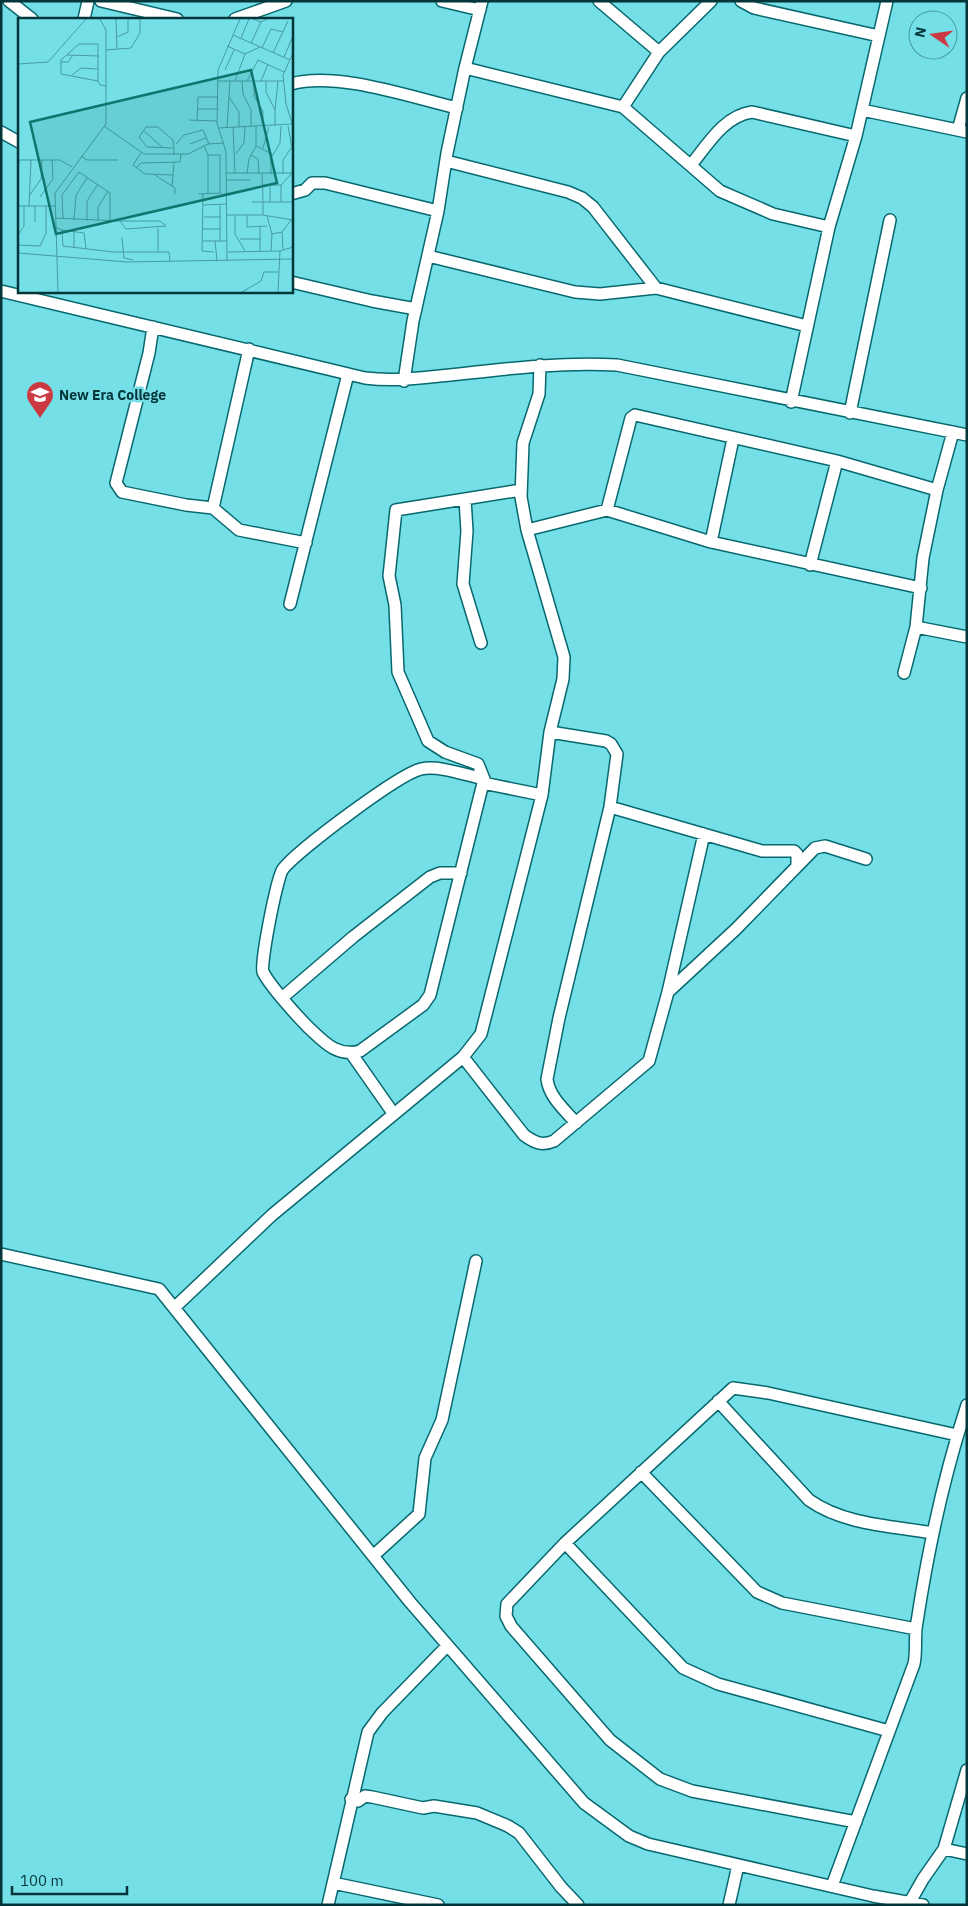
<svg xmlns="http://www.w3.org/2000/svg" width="968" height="1906" font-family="'IBM Plex Sans',sans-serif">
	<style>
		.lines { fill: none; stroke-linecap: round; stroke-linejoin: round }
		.minor-casing { stroke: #08686f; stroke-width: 14 }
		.minor { stroke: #fff; stroke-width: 11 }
		.labels { text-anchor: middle; stroke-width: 5; stroke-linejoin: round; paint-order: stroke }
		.poi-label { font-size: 14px; font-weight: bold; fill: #033539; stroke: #75dfe8; text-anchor: start }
		.inset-road { fill: none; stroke: #479ba2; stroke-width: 1 }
		.view { fill: #0f766e; fill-opacity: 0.15; stroke: #0f766e; stroke-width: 2.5 }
		.inset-edge { fill: none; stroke: #033539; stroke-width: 2.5 }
	</style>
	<rect width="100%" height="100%" fill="#75dfe8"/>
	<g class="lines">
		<defs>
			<path id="minor" d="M9 1 32 19
				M101 1 177 19
				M442 1 480 10
				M599 1 659 52
				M741 1 754 8 879 36
				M84 19 88 1
				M235 19 286 1
				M465 68 623 107 720 191 773 214 829 227
				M291 84C336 71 410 97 457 108
				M623 107 659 52 711 1
				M862 110 967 132
				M958 130 967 98
				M1 132 19 142
				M446 161 568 192 582 198 593 207 656 288
				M691 165C708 144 724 116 752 112L856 136
				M291 194 305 190 312 183H325L438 211
				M428 256 575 292 600 294 656 288 807 326
				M291 282 372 301 416 309
				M1 291 365 378C397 382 428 377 460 374 513 368 564 362 617 365L967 435
				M153 327 149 353 116 483 122 492 186 505 213 508 239 530 306 543
				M404 381 413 321 438 211 447 153 465 68 482 1
				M791 402 829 227 856 136 887 1
				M850 413 890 220
				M521 490 396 510 389 576 395 605 398 672 428 741 445 752 478 764 484 779 483 783 542 795
				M465 499 467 531 463 584 481 643
				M213 508 249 349
				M607 510 631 418 635 415 837 461 937 490
				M527 530 607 510 711 542 921 588
				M711 542 733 439
				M810 565 837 461
				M290 604 348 374
				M916 627 967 637
				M904 673 916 627 923 558 937 490 953 432
				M550 732 606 741 611 744 617 754 610 807 559 1018 547 1079C549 1097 565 1110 576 1123
				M483 783 430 995 423 1005 360 1051C337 1057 325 1043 309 1028 297 1016 270 986 263 972 260 964 277 876 283 869 298 850 399 774 421 769 439 765 465 775 484 779
				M610 807 762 851H794L797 854V865
				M668 992 736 929 815 848 825 846 866 859
				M283 997 353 937 430 877 440 873H461
				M351 1053 393 1113
				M463 1057 524 1135C535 1143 542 1146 554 1141L649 1061 668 992 704 834
				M1 1254 159 1289 410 1602 584 1803 629 1836 648 1844 873 1896 923 1905
				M174 1308 272 1215 463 1057 481 1034 542 795 550 732 563 679 564 657 527 530 521 497 523 443 539 394 540 365
				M718 1401 809 1500C844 1525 893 1526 933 1533
				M641 1472 757 1592 782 1603 916 1629
				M565 1543 683 1668 718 1684 889 1731
				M373 1556 419 1514 425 1458 442 1420 476 1261
				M351 1799 358 1801 365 1796 372 1797 423 1808 434 1806 477 1813 508 1826 519 1833 561 1887 578 1905
				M856 1822 692 1791 660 1779 610 1740 511 1626 506 1616 507 1604 565 1543 733 1388 768 1393 957 1435
				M944 1849 967 1770
				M333 1883 438 1905
				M832 1886 914 1664C917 1650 914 1636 917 1622 928 1550 944 1475 967 1405
				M910 1902 923 1879 944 1849 967 1854
				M328 1905 368 1732 382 1713 447 1646
				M729 1905 738 1865"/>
		</defs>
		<use href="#minor" class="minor-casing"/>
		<use href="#minor" class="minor"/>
	</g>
	<defs>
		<symbol id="school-pin" viewBox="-11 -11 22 30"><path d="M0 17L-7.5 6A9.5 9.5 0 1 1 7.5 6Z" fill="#ca3a40" stroke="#75dfe8"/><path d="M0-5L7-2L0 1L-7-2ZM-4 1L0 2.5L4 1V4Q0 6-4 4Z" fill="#fff"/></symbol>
	</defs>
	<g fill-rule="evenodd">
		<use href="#school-pin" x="24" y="379" width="32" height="43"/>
	</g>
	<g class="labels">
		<g class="poi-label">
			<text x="59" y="400">New Era College</text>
		</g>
	</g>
	<g transform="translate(18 18)">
		<rect width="275" height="275" fill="#75dfe8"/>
		<path class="inset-road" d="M98 1 99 31M235 1 243 4 249 1M215 17 272 42M99 19 110 14V1M223 20 231 1M233 25 243 4M209 28 227 36 242 29M244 30 253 11 265 14M88 32 113 30 122 15V1M255 35 270 3M275 35 265 57 268 86 275 108M49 37 81 38M266 39 275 18M43 44H50L55 37M0 46 30 44 68 1M207 52 216 32M54 57 63 50 79 51M80 63 43 56V42L61 26H80V63L82 67 88 68M200 63H266M217 63 227 36M224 63 225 76 233 92V108M229 63 240 42 266 54M236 63V78L245 93V108M243 63 250 46M248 63V74L257 92V108M211 79 221 94V109M180 91H200M257 92 260 63M171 102 199 103M179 103 180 79H200M86 108 126 136H170L190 126 206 125M270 108 275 135M209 109 212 63M215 109 217 155M200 110 274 106M125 112 144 129M158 126 166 117 185 112 191 126M172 126 188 120M186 128 190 137V175M238 128 254 136M155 130 129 129 121 119 128 109H140L155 122 156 130V137M245 130 251 109M123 135 115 147 127 156 155 157M218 136 226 125 227 109M190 137H202V174M233 137 240 141 241 156M63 138 69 142H100M0 142H42L54 149M118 150 123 145 162 144 163 136M208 155H275M229 155 231 141 238 128V108M253 156V140L262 125 263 108M265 156V142L273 130M0 157 1 142M137 157 157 170V176M208 162H232M244 167H263M154 168 156 145M252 168V184M180 176 204 175M185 176 184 233 196 234M11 178 23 161 24 142M22 179 35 161 34 142M234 184H245L244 156M263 184V167L274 155M185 187 209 186M0 188H37M11 188 13 142M17 188V204M209 197H245L275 202M217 197V216L227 233M229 197V209L249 208M245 197V184H275M249 198 254 216M186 199H202M37 200 102 203 108 211 148 208 142 203H102M45 201 44 177 61 154 92 175V202M56 202 58 177 69 160M80 202V189L90 173M69 203V183L80 166M37 209 44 212 45 228 95 234H151L152 243M185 211H202M44 212 66 215 68 231M0 217 6 208V188M104 219 106 240 115 242M222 221H242M185 223H209M197 223 199 243M202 223V186M0 227 22 228 28 215V188M56 229V213M265 231 264 214 273 202M242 233V209M253 233 254 216 264 214M140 234V210M210 234 262 233 275 229M0 235 109 244 275 241M209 243 208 134 199 105 200 52 222 1M40 274 37 175 88 106V12L82 1M224 274 243 263 246 254H260M260 274 262 233"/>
		<path class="view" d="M233 52 259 165 38 216 12 104Z"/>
		<rect width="275" height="275" class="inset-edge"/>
	</g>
	<rect width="968" height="1906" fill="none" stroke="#033539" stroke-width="5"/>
	<g transform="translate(933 35) rotate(283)"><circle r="24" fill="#75dfe8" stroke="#479ba2"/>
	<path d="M0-4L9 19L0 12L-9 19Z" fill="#ca3a40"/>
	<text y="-8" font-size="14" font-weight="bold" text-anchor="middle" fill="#033539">N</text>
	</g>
	<path d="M12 1886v8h115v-8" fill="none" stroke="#033539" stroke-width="2.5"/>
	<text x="20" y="1886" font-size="15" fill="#033539" stroke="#75dfe8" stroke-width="4" paint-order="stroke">100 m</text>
</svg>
